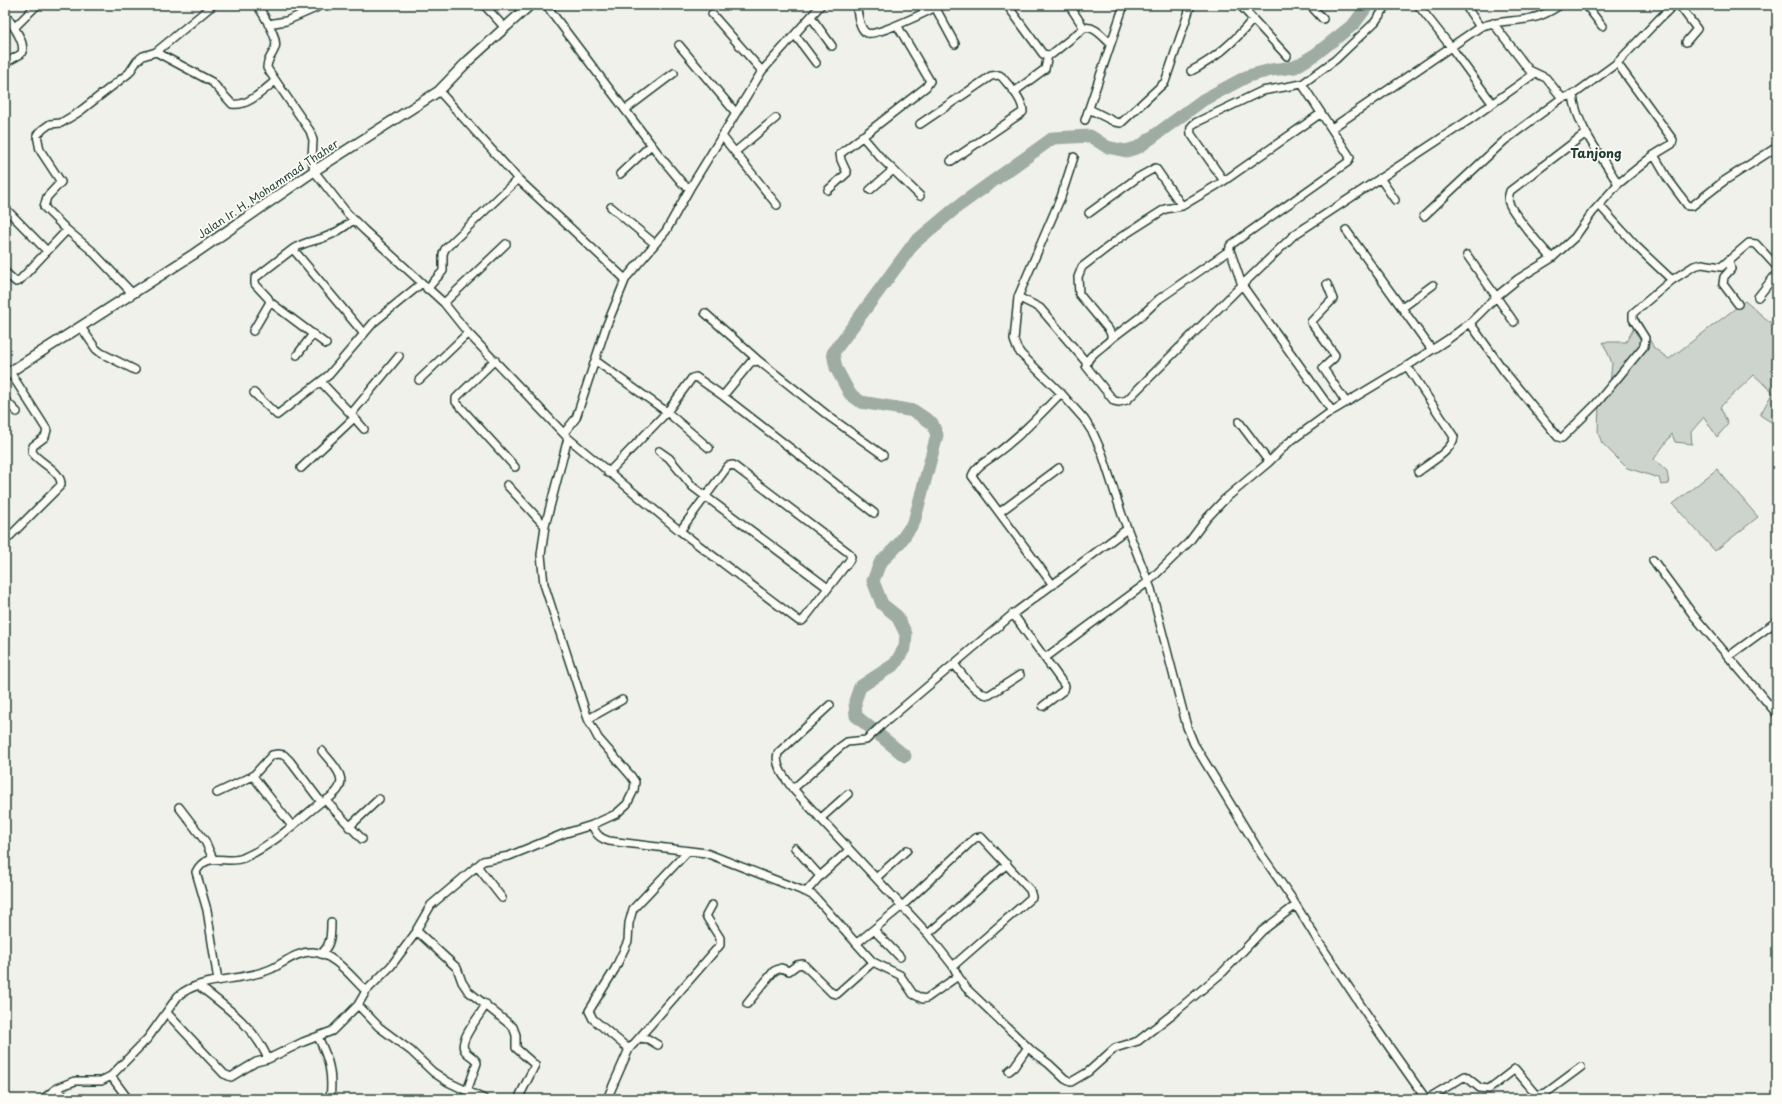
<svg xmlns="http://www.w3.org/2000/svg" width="1782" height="1104" font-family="'Playpen Sans',sans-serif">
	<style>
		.green { fill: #cdd3cd; stroke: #768880 }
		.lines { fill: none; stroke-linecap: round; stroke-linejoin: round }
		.river { stroke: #9faca4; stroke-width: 13 }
		.minor-casing { stroke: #1f3d34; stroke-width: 10 }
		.major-casing { stroke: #1f3d34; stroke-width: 12 }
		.minor { stroke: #fdfcf7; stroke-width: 7 }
		.major { stroke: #fdfcf7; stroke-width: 9 }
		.labels { text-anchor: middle; stroke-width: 3.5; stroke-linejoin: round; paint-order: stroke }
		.street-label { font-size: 11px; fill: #1f3d34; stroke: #fdfcf7 }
		.quarter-label { font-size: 13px; font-weight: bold; fill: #1f3d34; stroke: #fdfcf7 }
	</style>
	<rect width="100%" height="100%" fill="#f0f1eb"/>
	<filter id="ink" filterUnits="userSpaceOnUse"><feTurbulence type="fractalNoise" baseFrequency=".025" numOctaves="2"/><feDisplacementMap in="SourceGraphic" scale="8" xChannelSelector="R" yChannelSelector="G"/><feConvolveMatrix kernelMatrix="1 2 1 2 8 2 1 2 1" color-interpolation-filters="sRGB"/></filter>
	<g filter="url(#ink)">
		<path class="green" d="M1745 301 1777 328V426L1760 415 1773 392 1754 375 1720 407 1728 424 1717 437 1704 417 1691 432 1692 444 1675 442 1672 434 1654 459 1667 471 1669 484 1661 485 1659 478 1627 468 1602 443 1598 433 1599 401 1610 384 1612 363 1603 342H1626L1639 319 1654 348 1669 359Z
			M1717 469 1758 517 1715 551 1673 504Z"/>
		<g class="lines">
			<path class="river" d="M905 756 856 716 855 701 860 687 895 664 905 647 906 634 897 616 882 604 873 581 880 563 898 545 914 522 937 435 932 423 914 411 861 402 850 394 836 368 833 353 914 243 957 207 1053 138 1090 136 1107 147 1126 151 1139 147 1203 100 1248 76 1271 70 1295 67 1316 54 1354 24 1368 5"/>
			<defs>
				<path id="minor" d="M257 5C263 14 279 38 275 48 272 56 267 59 267 68L310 131 313 140 312 159 314 171 347 213 364 230 444 303 468 333 568 438 545 526 541 555 544 584 588 719 598 738 631 776 635 782 634 790 627 804 616 814 592 825 563 834 509 856 483 861 431 905 417 929 419 933 457 968 462 982 468 991 513 1027 516 1035V1048L535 1065 520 1095V1099
					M484 5 505 28
					M546 5 663 160 683 184 690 188 762 71 821 5
					M856 5C858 13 859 30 867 33 875 37 929 11 939 5
					M1007 5 1043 54 1048 55 1052 54 1084 28C1094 25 1103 37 1110 43
					M1069 5 1084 28
					M1240 5 1287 56
					M1310 5 1323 19
					M1418 5 1451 47 1492 103
					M1465 5 1480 27
					M1586 5 1602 26
					M1679 5 1697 29 1686 42
					M935 7 955 44
					M5 14C11 23 28 44 21 54L5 63
					M712 14 762 71
					M811 17 832 46
					M1493 23 1529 70 1546 78 1562 98 1573 95
					M268 24 286 21 316 8
					M15 27 37 5
					M795 35 816 63
					M679 45 736 113
					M156 52 212 82 232 104C247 107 264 90 275 81
					M1617 63 1673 140 1672 144 1654 155
					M1191 71C1215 59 1236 40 1253 19
					M1302 84 1350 157 1348 162 1232 244 1230 246V250L1242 285 1127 400 1119 402 1114 401 1086 366C1087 355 1104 347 1111 339V335L1109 330 1079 294 1078 277 1082 267 1121 237 1165 209 1182 206 1224 181 1320 114
					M1014 92 1045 69 1048 55
					M1089 109 1115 122 1121 123 1165 82 1191 5
					M625 110 674 73
					M1085 120 1124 5
					M920 124 991 76 999 75 1002 77C1010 87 1023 99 1023 112L951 161
					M1332 128 1480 27C1497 20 1515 22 1532 18 1542 16 1551 11 1560 5
					M722 136 777 205
					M862 136 880 157 920 196
					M735 152 776 118
					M1074 157 1061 197 1018 297 1014 340 1017 348 1021 354 1061 393 1084 419 1093 433 1102 453 1122 515 1151 589 1187 727 1194 744 1261 854 1291 897 1318 941 1376 1028 1426 1099
					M620 174 651 145
					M1380 178 1395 200
					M518 179 624 278H626
					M1224 181 1191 134C1190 128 1191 126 1195 123L1262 91 1302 84 1335 60 1375 22 1387 5
					M1618 184 1654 155 1668 179 1688 206H1692L1724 181 1777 147
					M828 190 847 173 841 160 840 154 926 87 930 81 897 25
					M870 190 893 170
					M1600 206 1637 247 1672 280 1694 266 1702 264 1721 267 1749 243 1756 244 1777 267
					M611 207 655 244
					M5 208 47 251
					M1089 213 1137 178 1155 168 1157 170 1182 206
					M1424 216 1504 141 1562 98
					M1346 230 1432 350
					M293 249C304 242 311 242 323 238 334 234 344 228 353 220
					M1467 255 1514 322
					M1552 258C1543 249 1513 214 1509 203 1507 199 1509 195 1510 191L1586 133
					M1729 261 1731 269 1724 277 1723 284 1738 304
					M5 272 16 282 19 281 67 230
					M1327 284 1333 299 1311 322 1335 355 1334 358 1323 368 1346 402
					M427 289 443 271V254L445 249 518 179 439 91
					M132 293 91 250 67 230 44 207 47 197 61 182 40 150 37 135 43 129 50 124 61 123 79 112 129 73 137 61 143 56 156 52 213 5
					M1018 297 1040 308 1086 362
					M1758 297 1777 273
					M270 302 326 344
					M444 303 506 244
					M1402 308 1433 285
					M705 313 759 361
					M1470 323 1504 371 1558 437 1562 438 1596 404 1644 346 1645 338 1633 319V313L1672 280
					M81 327 96 349 101 353 135 370
					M253 331 270 302 268 298 255 284V278L293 249 364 334
					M1111 339 1140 317 1159 299 1230 250
					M297 355 313 334
					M495 360 456 398V402L515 467
					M596 361 667 412 709 448
					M1407 366 1454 437C1453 450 1428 464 1418 472
					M419 380 468 333
					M321 382 351 414 399 356
					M254 393 277 415 329 375 374 322 422 283
					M723 396 751 362 759 361 831 418 883 455
					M5 400 17 412
					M1332 411 1242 285 1294 235 1472 118 1534 74
					M351 414 364 429
					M1239 422 1269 462
					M564 433 576 418 606 327 626 278 666 231 690 188
					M568 438 680 531 799 621H802L805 618 849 561 851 557 849 553 733 465 728 466 680 531
					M659 451 669 458 693 487 828 588
					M301 468 354 418
					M608 473 667 412 692 378 696 377 723 396 874 513
					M507 485 545 526
					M1000 512 1059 468
					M1127 529 1013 614 882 725 866 740 847 742 840 747 793 789 928 934 953 966 958 976 966 988 1033 1052 1049 1064 1065 1079 1071 1082 1088 1072 1115 1048 1138 1041 1175 1012 1223 972 1262 931 1296 905
					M5 541 61 485C62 471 39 463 32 452L33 446 45 437 47 430 10 372
					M1653 560 1694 616 1777 714
					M1053 585 972 476C975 467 985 462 992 457 1018 438 1039 416 1061 393
					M1013 614 1065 686 1064 690 1043 706
					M1729 656 1777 621
					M1045 658 1148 582 1189 542 1207 518 1225 499 1269 462 1288 443 1332 411 1407 366 1447 340 1470 323 1497 296 1518 279 1552 258 1575 237 1592 213 1618 184C1602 156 1577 128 1573 95L1617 63 1660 18 1674 5
					M954 664C961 673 977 696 989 695L1020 675
					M588 719 622 700
					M253 776 292 826
					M793 789C786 779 774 766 778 753L830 705
					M217 793 253 776 272 755 278 754 284 755 290 761 321 802
					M326 801 362 839
					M179 807 205 841 213 859
					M820 819 848 794
					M592 825C596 834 599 838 609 841L706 853 806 892 814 896 873 962 900 975 913 994 923 999 927 998 958 976
					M349 827 379 799
					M795 848 820 876
					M477 866 502 898
					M876 878 907 850
					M806 892 820 876 849 850
					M874 930 900 957
					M417 931 391 966 366 991 358 1005 379 1027 411 1051 433 1072 448 1082 484 1099
					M928 934 1007 864
					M857 943 902 906 975 838 981 837 1030 890 1032 897 953 966
					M321 954C331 945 331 935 331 922
					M218 981 207 910 196 872C207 850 228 865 243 858 270 847 298 821 321 802 326 801 330 798 334 794 351 779 332 764 322 751
					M199 986C226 1007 254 1026 268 1059
					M747 1004 774 971 781 968 789 971 797 965 803 964 832 993 837 994 873 962
					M167 1013 224 1074 231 1077 256 1062 268 1059 303 1042 332 1031 358 1005
					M318 1037C329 1059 333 1074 330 1099
					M639 1038 720 945V938L706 916 712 905
					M629 1049 593 1019 589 1011 615 969 628 941 629 923 633 909 688 851
					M1009 1071 1014 1067 1028 1047
					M111 1076 128 1099
					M57 1088 66 1099
					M467 1091 477 1063C475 1056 467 1056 464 1049 459 1039 481 1015 486 1004
					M43 1099 57 1088 75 1081H101L111 1076 148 1038 178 996C201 976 242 982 271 969 284 963 297 951 313 952 335 954 351 977 366 991
					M607 1099 629 1049 639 1038 648 1039 658 1045
					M1427 1099 1465 1076 1480 1088 1489 1089 1515 1069 1537 1095 1546 1093 1581 1067"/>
				<path id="major" d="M5 375 194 254 314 171 439 91 468 61 530 5"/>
			</defs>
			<use href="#minor" class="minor-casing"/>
			<use href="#major" class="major-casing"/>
			<use href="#minor" class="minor"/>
			<use href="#major" class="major"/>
		</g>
	</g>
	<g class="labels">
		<g class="street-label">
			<text transform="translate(268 189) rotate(-34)" y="4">Jalan Ir. H. Mohammad Thaher</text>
		</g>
		<g class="quarter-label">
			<text x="1596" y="158">Tanjong</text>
		</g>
	</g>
	<rect width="1782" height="1104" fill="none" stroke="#fdfcf7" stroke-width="20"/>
	<rect x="10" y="10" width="1762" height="1084" fill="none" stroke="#1f3d34" stroke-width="1.5" filter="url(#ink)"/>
</svg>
